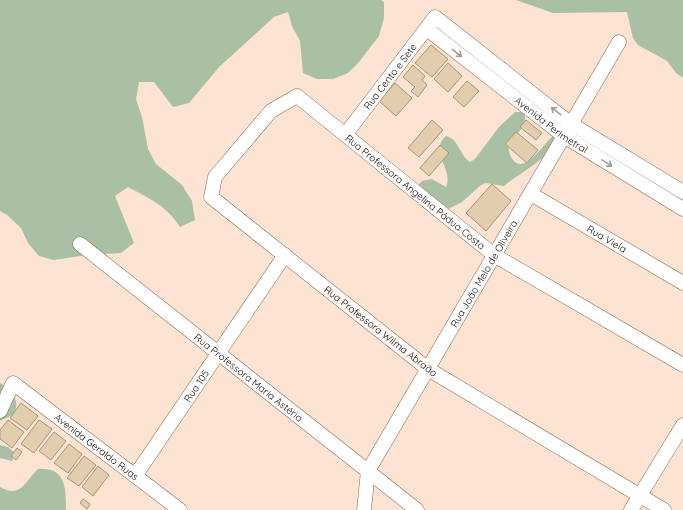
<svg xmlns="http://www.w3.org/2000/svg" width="683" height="510" font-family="Quicksand,sans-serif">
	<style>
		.green { fill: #aac0a5 }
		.building { fill: #e2ceaf; stroke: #a69476 }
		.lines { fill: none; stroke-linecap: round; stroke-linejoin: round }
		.street-casing { stroke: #856855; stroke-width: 15 }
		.street { stroke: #fff; stroke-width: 14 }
		.oneway { stroke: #a19d9b }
		.labels { text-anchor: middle; stroke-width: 3.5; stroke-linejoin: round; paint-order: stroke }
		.street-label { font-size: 10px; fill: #150b04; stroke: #fbf4f0 }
	</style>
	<rect width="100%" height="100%" fill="#fde3d1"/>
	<path class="green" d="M0 0H381L384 2V18L379 36 359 62 348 73 333 79H317L303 73 300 41 292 26 288 12 274 17 250 39 220 66 189 103 173 107 154 82H139L136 99 142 117 148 149 156 164 182 185 192 201 195 220 180 227C166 205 150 199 128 187L115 196 134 243 121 253 87 255 54 260 39 256 28 243 21 228 7 215 0 211Z
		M516 0H683V78L676 73 667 61 638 45 633 38 627 12 553 13Z
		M515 112H524C529 125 517 134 509 142 508 149 509 155 513 160 525 175 544 143 553 136L557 138C549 160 522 171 504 186L486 183 481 185 462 202 448 209 437 204 418 185 422 181 432 179 446 187C454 169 428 152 446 136 459 139 460 156 470 162L475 159 499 127Z
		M0 383C11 387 23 404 12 415 9 417 4 419 0 421Z
		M0 445 8 447 15 453 12 461 0 458Z
		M38 469C66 467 66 488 66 510H0V487C21 499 25 481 38 469Z"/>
	<path class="building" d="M431 45 448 59 432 77 415 63Z
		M448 63 462 76 448 92 434 79Z
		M413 65 425 76 422 80 427 85 418 97 411 91 415 87 403 77Z
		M467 81 479 91 464 107 453 97Z
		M395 83 412 98 396 116 379 101Z
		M432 120 443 130 419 157 408 148Z
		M526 120 542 133 536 140 520 127Z
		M516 132 538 150 527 163 505 144Z
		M440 145 449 153 429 176 420 168Z
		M492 184 511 201 486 231 466 213Z
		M21 403 38 416 27 430 10 418Z
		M8 420 24 432 12 448 0 439V430Z
		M39 420 52 429 34 453 21 444Z
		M54 432 66 441 51 460 39 451Z
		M69 444 82 454 68 473 54 463Z
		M17 448 22 452 16 460 11 456Z
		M84 456 96 465 79 486 67 478Z
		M98 466 109 475 93 496 82 487Z
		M83 499 90 504 87 509 80 503Z"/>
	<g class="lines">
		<defs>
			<g id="street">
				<path id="s1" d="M427 29 564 136 683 209"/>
				<path id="s2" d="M345 135 435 17 571 124 683 192"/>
				<path id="s3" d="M531 194 683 283"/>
				<path id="s4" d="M80 244 417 510"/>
				<path id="s5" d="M0 411 13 383 180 510"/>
				<path id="s6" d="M135 476 285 255"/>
				<path id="s7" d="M364 510 368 471 619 42"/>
				<path d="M631 510 683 425"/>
				<path id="s8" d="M664 510 428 369 211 197 215 177 271 111 297 96 494 255 683 365"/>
			</g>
		</defs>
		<use href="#street" class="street-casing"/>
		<use href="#street" class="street"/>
	</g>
	<defs><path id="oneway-shaft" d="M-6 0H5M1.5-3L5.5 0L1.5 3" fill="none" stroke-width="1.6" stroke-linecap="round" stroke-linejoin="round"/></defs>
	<g class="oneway">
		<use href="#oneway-shaft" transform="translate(457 53) rotate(38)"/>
		<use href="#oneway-shaft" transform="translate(556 111) rotate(-142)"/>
		<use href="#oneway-shaft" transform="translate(607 163) rotate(31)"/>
	</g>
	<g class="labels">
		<g class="street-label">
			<text dy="4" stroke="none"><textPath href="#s2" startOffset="74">Rua Cento e Sete</textPath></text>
			<text dy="4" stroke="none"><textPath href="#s1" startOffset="157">Avenida Perimetral</textPath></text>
			<text dy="4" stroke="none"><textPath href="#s8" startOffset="841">Rua Professora Angelina Pádua Costa</textPath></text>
			<text dy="4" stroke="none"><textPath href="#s3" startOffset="88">Rua Viela</textPath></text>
			<text dy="4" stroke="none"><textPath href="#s7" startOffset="268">Rua João Melo de Oliveira</textPath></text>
			<text transform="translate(381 331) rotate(38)" y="4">Rua Professora Wilma Abraão</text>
			<text dy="4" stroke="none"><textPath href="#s4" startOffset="215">Rua Professora Maria Astéria</textPath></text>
			<text dy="4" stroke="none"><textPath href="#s6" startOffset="109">Rua 105</textPath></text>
			<text dy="4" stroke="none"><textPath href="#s5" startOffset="136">Avenida Geraldo Ruas</textPath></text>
		</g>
	</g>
</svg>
